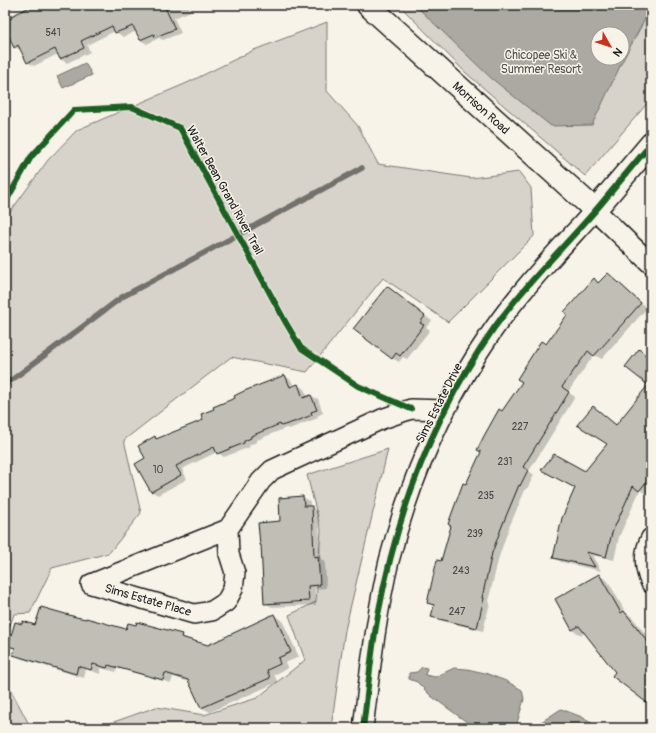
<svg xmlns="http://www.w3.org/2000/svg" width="656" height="733" font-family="Pangolin,sans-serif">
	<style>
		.green { fill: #d7d3cb; stroke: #7a7874; fill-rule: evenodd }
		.water { fill: #aca9a2; stroke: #72716c; fill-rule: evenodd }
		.shadow { fill: #0003 }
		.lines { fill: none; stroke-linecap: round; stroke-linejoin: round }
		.stream { stroke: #72716c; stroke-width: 5.5 }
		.building { fill: #c0beb5; stroke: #1c1c1c }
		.street-casing { stroke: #1c1c1c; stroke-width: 22 }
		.secondary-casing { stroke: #1c1c1c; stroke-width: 25 }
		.street { stroke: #f7f3e8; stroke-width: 19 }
		.secondary { stroke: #f7f3e8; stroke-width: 22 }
		.cycleway-casing { stroke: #f7f3e8; stroke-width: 8 }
		.cycleway { stroke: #1b5e20; stroke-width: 6 }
		.labels { text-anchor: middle; stroke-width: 3; stroke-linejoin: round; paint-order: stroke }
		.number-label { font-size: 10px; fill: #454442 }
		.park-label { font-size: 12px; fill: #545351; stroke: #f7f3e8 }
		.street-label { font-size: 12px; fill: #1c1c1c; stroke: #f7f3e8 }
	</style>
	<rect width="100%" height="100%" fill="#f7f3e8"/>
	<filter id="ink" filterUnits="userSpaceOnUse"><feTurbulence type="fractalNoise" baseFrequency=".025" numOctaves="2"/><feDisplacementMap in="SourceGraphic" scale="8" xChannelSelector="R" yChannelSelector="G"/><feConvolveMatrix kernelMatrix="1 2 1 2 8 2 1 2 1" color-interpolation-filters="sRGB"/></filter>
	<g filter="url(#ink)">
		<path class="green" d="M399 5H651V99L585 176 465 72ZM598 34H622V58H598Z
			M327 22V91L358 126 378 164 471 178 519 172 531 188 534 236 448 322 383 278 307 372 231 357 124 440 141 513 109 553 52 568 30 613 14 614 5 640V219L48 160 77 130 187 83 254 50Z
			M388 449 345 630 331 728H97L156 707 204 715 257 698 305 660 289 615 316 602 321 530 307 475Z
			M5 679 31 728H5Z"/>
		<path class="water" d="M417 5H651V8L623 60 592 125 551 126 491 78 417 7ZM598 34H622V58H598Z
			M85 63 92 75 63 88 57 76Z
			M422 667 427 668 425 675 435 677 454 668 467 669 485 673 506 681 522 690 524 699 517 723 524 728H475L431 696 417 682 409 679V673L417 672Z
			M561 709 582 717 599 728H532Z"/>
		<path class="shadow" d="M46 5H188L191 11 174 18 181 33 163 40 159 38 147 44 140 40 137 31 123 37 115 31 87 45 90 52 67 63 60 59 58 54 34 66 27 62 22 51 15 47 5 25V23Z
			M224 5H241L231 9Z
			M608 274 614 278 647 308 602 359 594 355 568 392 575 397 529 471 534 475 527 489 526 488 508 530 499 557 488 602 490 603 483 631 439 620 432 616 435 606 428 602 467 485 502 413 546 345 594 280 599 283Z
			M387 287 432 321 426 327 430 330 407 359 403 357 399 362 392 358Z
			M639 351 651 358V489L647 495 640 490 619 537 614 560 592 555 601 571 561 562 554 558 585 472 608 444 593 407 617 425 649 385Z
			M285 376 291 380 294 387 298 385 304 389 308 397 311 396 318 399 323 413 317 416 318 418 289 429 286 428 257 440V442L249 445 250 447 224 457 217 452 182 469 187 479 158 495 151 491 146 459 155 437 158 440 204 420Z
			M303 497 310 501V507L318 511 321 559 325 561 326 588 315 589 316 605 272 607 265 603 281 522 280 499Z
			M599 575 608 581 626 613 632 617 651 641V705L616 672 585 633 581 635 572 630Z
			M274 615 282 620 299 657 285 663 288 668 274 675 278 682 210 712 202 708 190 682 173 677 171 683 117 668 116 672 101 668 100 674 86 669 84 678 22 659 14 655 16 649 9 645 36 626 75 618 127 631 181 635 189 640 208 646Z"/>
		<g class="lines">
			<path class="stream" d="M5 385 122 297 362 168"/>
		</g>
		<path class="building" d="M34 5H164L175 29 155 37 154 34 140 40 133 26 115 33 112 26 81 41 84 48 60 59 55 49 27 63 18 45 14 48 5 28V22L12 18 11 16Z
			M608 273 641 303 594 356 588 351 562 387 569 392 523 467 528 470 520 486 519 485 502 526 492 553 482 598H484L477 628 431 617 434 605 427 603 437 560 441 561 451 526 448 524 463 483 466 484 481 452 477 450 484 436 499 409 502 411 522 382 517 379 541 341 546 344 567 315 564 312 594 278 598 283Z
			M387 286 425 316 420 323 424 325 400 356 396 353 392 359 353 329Z
			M639 349 651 360V476L639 491 633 486 612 533 606 557 586 552 595 567 553 558 562 518 575 488 541 470 554 454 585 471 607 444 577 425 593 406 616 425 648 385 625 367Z
			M285 375 290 387 298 384 303 398 311 395 317 410 311 412 312 415 297 421 281 426 280 424 251 436V438L244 441V443L217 454 214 447 176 466 181 475 151 492 135 464 145 458 138 446 155 436 156 439 203 420 201 414 214 409 213 407 235 398 234 396 244 391Z
			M303 496 304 506H312L314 557 318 556 320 585 308 586 309 601 264 604 261 545H260L258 523 280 521 279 498Z
			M599 574 621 613 624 611 651 646V706L612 676 615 672 579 626 572 630 555 599Z
			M41 607 76 617 86 619V618L126 629 128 623 136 625 137 622 182 634 181 637 208 645 274 614 291 652 278 658 280 664 267 670 270 678 201 708 188 680 165 673 163 680 108 665 107 668 93 664 91 670 78 666 76 674 13 655 15 648 8 646 15 622 22 624 23 621 35 625Z"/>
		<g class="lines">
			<defs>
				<path id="street" d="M651 538C643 552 644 569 651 583
					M91 584 228 529 261 481 272 470 382 419 411 409 445 410
					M91 584 194 614 212 611 226 602 233 589 235 573 229 554 228 529
					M363 728C370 672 376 615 389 561 410 478 445 400 493 330 523 287 560 249 595 210L651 264"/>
				<path id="secondary" d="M368 5 595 210 651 144"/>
			</defs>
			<use href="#street" class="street-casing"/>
			<use href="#secondary" class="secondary-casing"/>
			<use href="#street" class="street"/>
			<use href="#secondary" class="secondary"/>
			<defs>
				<path id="cycleway" d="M5 203 31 157 74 110 132 107 180 128 286 323 301 348 358 386 411 409
					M363 728C368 690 371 652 378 615 397 513 434 413 494 328 524 286 561 250 595 211 614 189 632 166 651 144"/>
			</defs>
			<use href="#cycleway" class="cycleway-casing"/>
			<use href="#cycleway" class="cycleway"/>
		</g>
	</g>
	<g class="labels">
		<g class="number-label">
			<text x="53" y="36">541</text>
			<text x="520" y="430">227</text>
			<text x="505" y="465">231</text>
			<text x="158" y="473">10</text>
			<text x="486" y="499">235</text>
			<text x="475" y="537">239</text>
			<text x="461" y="574">243</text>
			<text x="457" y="615">247</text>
		</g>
		<g class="park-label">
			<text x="541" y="59">Chicopee Ski &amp;<tspan x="541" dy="14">Summer Resort</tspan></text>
		</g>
		<g class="street-label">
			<text transform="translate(481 108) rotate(42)" y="4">Morrison Road</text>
			<text transform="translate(225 190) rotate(61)" y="4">Walter Bean Grand River Trail</text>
			<text transform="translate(439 403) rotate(-63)" y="4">Sims Estate Drive</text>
			<text transform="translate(148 600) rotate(16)" y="4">Sims Estate Place</text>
		</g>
	</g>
	<rect width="656" height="733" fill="none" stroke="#f7f3e8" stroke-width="20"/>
	<rect x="10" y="10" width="636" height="713" fill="none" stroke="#1c1c1c" stroke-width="1.5" filter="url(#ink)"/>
	<g transform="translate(610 46) rotate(129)"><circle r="19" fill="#f7f3e8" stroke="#9f9d96"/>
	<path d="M0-3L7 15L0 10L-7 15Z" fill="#c8321e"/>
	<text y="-6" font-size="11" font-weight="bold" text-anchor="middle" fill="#1c1c1c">N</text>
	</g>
</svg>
